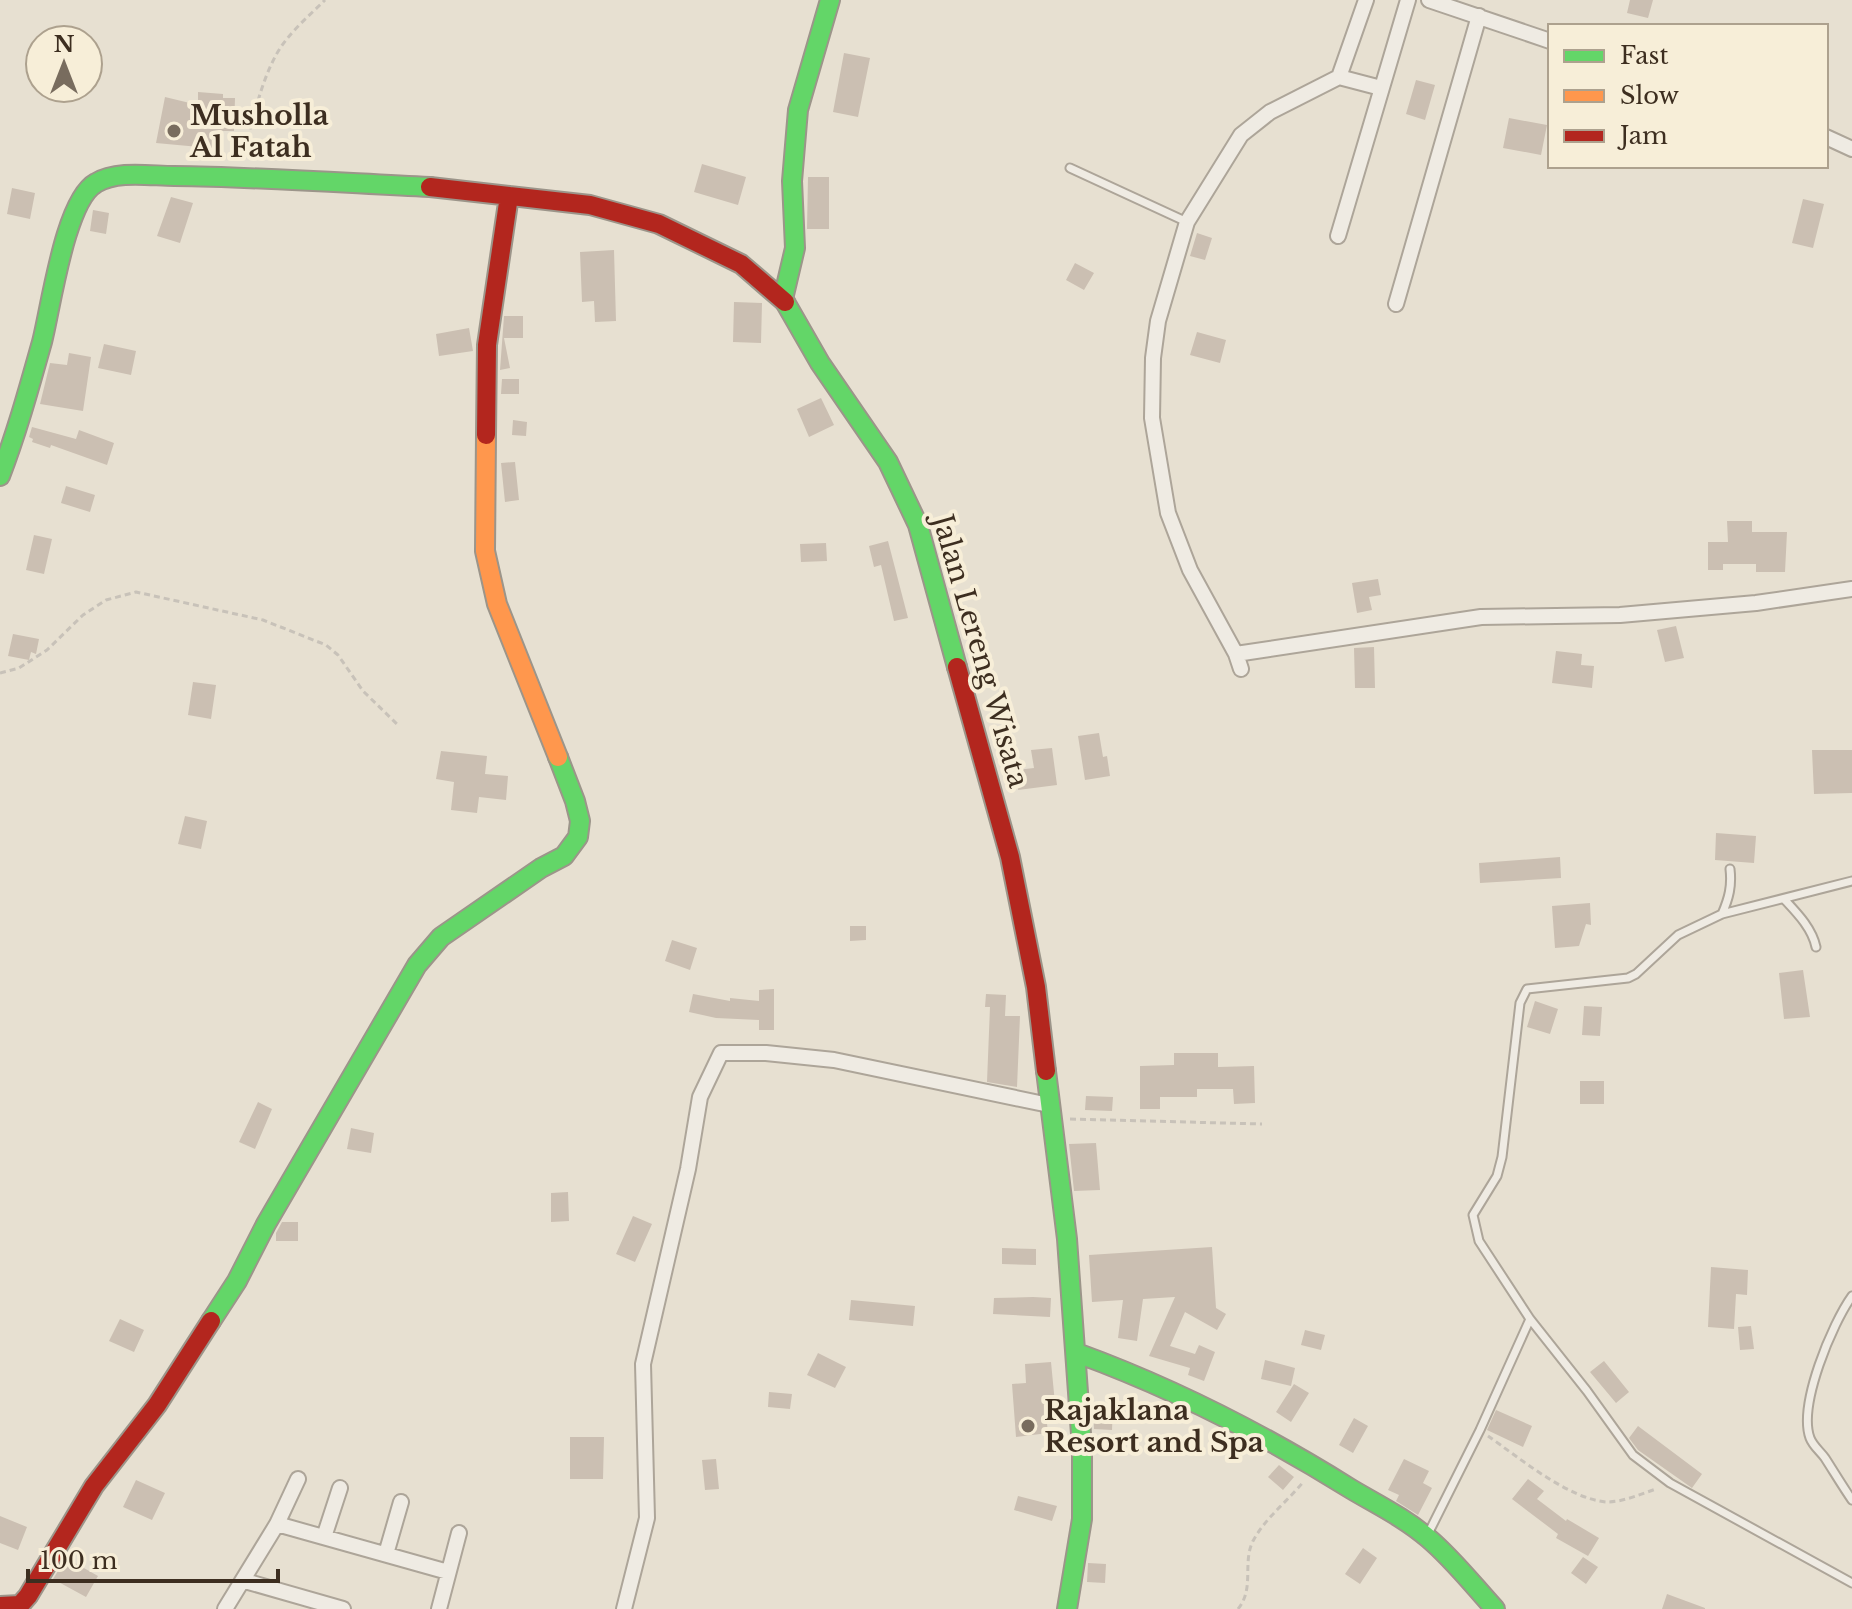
<svg xmlns="http://www.w3.org/2000/svg" width="1852" height="1609" font-family="'Libre Baskerville',serif">
	<style>
		.building { fill: #cbbfb2 }
		.lines { fill: none; stroke-linecap: round; stroke-linejoin: round }
		.lane-casing { stroke: #ada599; stroke-width: 11 }
		.street-casing { stroke: #ada599; stroke-width: 18 }
		.fast-casing { stroke: #9c958a; stroke-width: 22 }
		.slow-casing { stroke: #9c958a; stroke-width: 22 }
		.jam-casing { stroke: #9c958a; stroke-width: 22 }
		.path { stroke: #c8c2b9; stroke-width: 3; stroke-dasharray: 6 4; stroke-linecap: butt }
		.lane { stroke: #efebe3; stroke-width: 7 }
		.street { stroke: #efebe3; stroke-width: 14 }
		.fast { stroke: #63d668; stroke-width: 18 }
		.slow { stroke: #ff974d; stroke-width: 18 }
		.jam { stroke: #b3261e; stroke-width: 18 }
		.poi-dot { fill: #786c5e; stroke: #f7eed8; stroke-width: 3 }
		.labels { text-anchor: middle; stroke-width: 8; stroke-linejoin: round; paint-order: stroke }
		.poi-label { font-size: 28px; font-weight: bold; fill: #3d2e20; stroke: #f7eed8; text-anchor: start }
		.street-label { font-size: 28px; fill: #3d2e20; stroke: #f7eed8 }
	</style>
	<rect width="100%" height="100%" fill="#e7e0d1"/>
	<path class="building" d="M1630 0H1653L1648 18 1627 13Z
		M844 53 870 58 858 117 833 112Z
		M1416 80 1435 85 1425 120 1406 114Z
		M198 92 223 94V98H235L234 131H222L221 149 156 143 165 97 198 105Z
		M1509 118 1547 125 1541 155 1503 148Z
		M702 164 746 177 738 205 694 192Z
		M808 177H829V229H807Z
		M12 188 35 193 30 219 7 214Z
		M171 197 193 203 180 243 157 236Z
		M1803 199 1824 204 1813 248 1792 243Z
		M93 210 109 213 106 234 90 231Z
		M1197 233 1212 238 1205 260 1190 256Z
		M614 250 616 321 595 322 594 301 582 302 580 252Z
		M1075 263 1094 273 1084 290 1066 280Z
		M734 302 762 303 761 343 733 342Z
		M504 316H523V338H504L510 368 500 370Z
		M469 328 473 351 439 356 436 334Z
		M1197 332 1226 340 1220 363 1190 355Z
		M104 344 136 351 131 375 98 368Z
		M69 353 91 357 83 411 40 404 50 363 67 365Z
		M502 379H519V394H501Z
		M821 398 834 425 809 437 797 409Z
		M513 420 527 422 526 436 512 435Z
		M32 427 76 439 79 430 114 443 107 465 51 445 50 448 32 442 33 439 29 437Z
		M515 462 519 500 505 502 501 463Z
		M66 486 95 495 90 512 61 503Z
		M1727 521H1752V532H1787L1785 572H1756V564H1723V570H1708V542H1728Z
		M34 535 52 539 44 574 26 570Z
		M888 541 908 618 894 621 881 565 874 567 869 546Z
		M826 543 827 561 801 562 800 544Z
		M1378 579 1381 595 1369 597 1372 610 1357 613 1352 583Z
		M1676 626 1684 658 1665 662 1657 630Z
		M13 634 39 639 36 654 31 652 29 660 8 656Z
		M1374 647 1375 688H1355L1354 648Z
		M1556 651 1582 654 1581 665 1594 666 1592 688 1552 683Z
		M193 682 216 685 211 719 188 715Z
		M1099 733 1103 757 1107 756 1110 776 1085 780 1078 736Z
		M1052 748 1057 785 1018 790 1016 770 1034 768 1031 750Z
		M1812 750H1852V793L1814 794Z
		M441 751 487 756 485 774 508 776 506 800 479 797 477 813 451 810 454 782 436 779Z
		M185 816 207 821 201 849 178 844Z
		M1716 833 1756 836 1754 863 1715 860Z
		M1560 857 1561 878 1480 883 1479 863Z
		M1590 903 1591 925 1586 924 1579 946 1555 948 1552 906Z
		M850 926H866V940L850 941Z
		M672 940 697 948 690 970 665 961Z
		M1803 970 1810 1017 1784 1019 1779 973Z
		M774 989V1030H759V1020L716 1018 689 1012 693 994 730 1001V998L759 1001V990Z
		M986 994 1006 995 1005 1016H1020L1017 1087 987 1082 990 1007H985Z
		M1535 1001 1558 1009 1550 1034 1527 1027Z
		M1584 1006 1602 1007 1600 1036 1582 1035Z
		M1174 1053H1218V1067L1254 1066 1255 1103 1234 1104 1233 1089H1197V1097H1160V1109H1140V1066L1174 1065Z
		M1580 1081H1604V1104H1580Z
		M1086 1096 1113 1097 1112 1111 1085 1110Z
		M258 1102 272 1109 255 1149 239 1142Z
		M351 1128 374 1133 371 1153 347 1149Z
		M1096 1143 1100 1190 1074 1191 1069 1144Z
		M568 1192 569 1221 551 1222V1193Z
		M633 1216 652 1224 635 1262 616 1254Z
		M282 1222H298V1241H276V1233Z
		M1212 1247 1216 1308 1226 1314 1217 1330 1185 1312 1170 1346 1195 1354 1199 1345 1215 1352 1204 1381 1188 1375 1190 1368 1149 1356 1175 1297 1143 1299 1137 1341 1118 1338 1123 1300 1092 1302 1089 1255Z
		M1002 1248 1036 1249V1265L1002 1264Z
		M1711 1267 1748 1270 1747 1295 1736 1294 1734 1329 1708 1327Z
		M1033 1297 1051 1298 1050 1317 993 1314 994 1298Z
		M851 1300 915 1306 913 1326 849 1320Z
		M120 1319 144 1330 134 1352 109 1341Z
		M1751 1326 1754 1349 1740 1350 1738 1327Z
		M1305 1330 1325 1335 1321 1350 1301 1345Z
		M818 1353 846 1367 835 1388 807 1375Z
		M1265 1360 1295 1368 1291 1386 1261 1379Z
		M1604 1361 1629 1392 1616 1403 1590 1372Z
		M1051 1362 1056 1414H1046L1048 1433 1016 1437 1012 1384 1026 1383 1025 1364Z
		M1294 1384 1309 1393 1291 1422 1276 1412Z
		M769 1392 792 1394 790 1409 768 1407Z
		M1093 1403 1113 1404 1112 1430 1094 1429Z
		M1496 1410 1532 1426 1523 1447 1487 1430Z
		M1354 1418 1368 1426 1353 1453 1339 1445Z
		M1638 1426 1702 1474 1692 1488 1638 1450 1629 1438Z
		M570 1437H604L603 1479H570Z
		M716 1459 719 1489 705 1490 702 1460Z
		M1404 1459 1429 1471 1423 1483 1432 1488 1418 1515 1396 1501 1399 1495 1388 1490Z
		M1279 1465 1294 1477 1283 1490 1268 1477Z
		M1528 1479 1544 1491 1537 1499 1566 1521 1567 1519 1599 1538 1588 1556 1556 1538 1558 1534 1512 1499Z
		M136 1480 165 1493 152 1520 123 1507Z
		M1018 1496 1057 1506 1052 1521 1014 1510Z
		M0 1516 27 1527 18 1550 0 1543Z
		M1363 1548 1377 1558 1360 1584 1345 1574Z
		M1583 1557 1598 1567 1586 1584 1571 1573Z
		M66 1558 98 1576 86 1597 53 1579Z
		M1088 1563 1106 1564 1105 1583 1087 1582Z
		M1667 1594 1705 1608V1609H1662Z"/>
	<g class="lines">
		<defs>
			<path id="lane" d="M1070 168 1187 222
				M1852 881 1722 914 1678 935 1636 974 1628 978 1527 989 1520 1003 1502 1157 1497 1176 1473 1215 1479 1241 1530 1319 1587 1391 1633 1455 1670 1483 1852 1583
				M1784 899C1797 913 1812 928 1816 947
				M1722 914C1729 898 1732 886 1730 869
				M1852 1296C1832 1324 1798 1405 1810 1438 1813 1446 1820 1451 1825 1458 1834 1472 1843 1487 1852 1500
				M1428 1534 1480 1430 1530 1319"/>
			<path id="street" d="M1366 0 1339 77 1381 88
				M1429 0 1550 41
				M1826 137 1852 149
				M1338 236 1408 0
				M1396 304 1479 16
				M1236 654 1481 617 1620 615 1756 603 1852 589
				M1241 669 1236 654 1190 570 1168 513 1152 418 1153 358 1158 321 1187 222 1241 135 1270 112 1339 77
				M277 1524 448 1572
				M324 1537 340 1488
				M386 1554 401 1502
				M245 1581 343 1609
				M225 1609 277 1524 298 1479
				M439 1609 459 1533
				M624 1609 647 1518 643 1364 688 1169 700 1097 721 1053H766L834 1060 1049 1105"/>
			<path id="fast" d="M783 299 795 248 792 181 798 110 830 0
				M785 302 820 363 888 462 918 525 957 667
				M0 476C17 432 29 388 42 342 51 307 65 200 96 183 117 170 151 176 174 176 260 177 345 183 430 187
				M1046 1071 1067 1239 1082 1448V1519L1067 1609
				M211 1321 237 1281 266 1224 417 965 441 937 541 868 564 856 578 837 580 821 575 801 558 757
				M1077 1353C1173 1388 1263 1434 1351 1489 1376 1504 1405 1518 1428 1538 1453 1559 1473 1585 1495 1609"/>
			<path id="slow" d="M486 435 485 551 497 604 558 757"/>
			<path id="jam" d="M430 187 590 205 659 224 741 264 785 302
				M486 435 487 345 509 196
				M957 667 1010 857 1036 987 1046 1071
				M0 1606 20 1605 28 1596 94 1486 157 1405 211 1321"/>
		</defs>
		<use href="#lane" class="lane-casing"/>
		<use href="#street" class="street-casing"/>
		<use href="#fast" class="fast-casing"/>
		<use href="#slow" class="slow-casing"/>
		<use href="#jam" class="jam-casing"/>
		<path class="path" d="M241 158C253 125 258 89 275 57 286 35 308 17 325 0
			M0 673 19 668 47 650 83 615 106 600 136 592 263 620 326 645 338 655 363 691 399 726
			M1070 1119 1262 1124
			M1488 1436C1518 1457 1570 1500 1607 1502 1623 1502 1641 1494 1656 1489
			M1238 1609C1255 1588 1242 1563 1253 1541 1265 1518 1288 1501 1304 1481"/>
		<use href="#lane" class="lane"/>
		<use href="#street" class="street"/>
		<use href="#fast" class="fast"/>
		<use href="#slow" class="slow"/>
		<use href="#jam" class="jam"/>
	</g>
	<g class="poi-dot">
		<circle cx="174" cy="131" r="8"/>
		<circle cx="1028" cy="1426" r="8"/>
	</g>
	<g class="labels">
		<g class="poi-label">
			<text x="190" y="125">Musholla<tspan x="190" dy="32">Al Fatah</tspan></text>
			<text x="1044" y="1420">Rajaklana<tspan x="1044" dy="32">Resort and Spa</tspan></text>
		</g>
		<g class="street-label">
			<text transform="translate(981 651) rotate(74)" y="10">Jalan Lereng Wisata</text>
		</g>
	</g>
	<rect x="1548" y="24" width="280" height="144" fill="#f7eed8" stroke="#ada18e" stroke-width="2"/>
	<rect x="1564" y="50" width="40" height="12" fill="#63d668" stroke="#ada18e" stroke-width="2"/>
	<text x="1620" y="64" font-size="24" fill="#3d2e20">Fast</text>
	<rect x="1564" y="90" width="40" height="12" fill="#ff974d" stroke="#ada18e" stroke-width="2"/>
	<text x="1620" y="104" font-size="24" fill="#3d2e20">Slow</text>
	<rect x="1564" y="130" width="40" height="12" fill="#b3261e" stroke="#ada18e" stroke-width="2"/>
	<text x="1620" y="144" font-size="24" fill="#3d2e20">Jam</text>
	<g transform="translate(64 64)"><circle r="38" fill="#f7eed8" stroke="#ada18e" stroke-width="2"/>
	<path d="M0-6L14 30L0 20L-14 30Z" fill="#786c5e"/>
	<text y="-12" font-size="22" font-weight="bold" text-anchor="middle" fill="#3d2e20">N</text>
	</g>
	<path d="M28 1569v12h250v-12" fill="none" stroke="#3d2e20" stroke-width="4"/>
	<text x="40" y="1569" font-size="24" fill="#3d2e20" stroke="#f7eed8" stroke-width="6" paint-order="stroke">100 m</text>
</svg>
